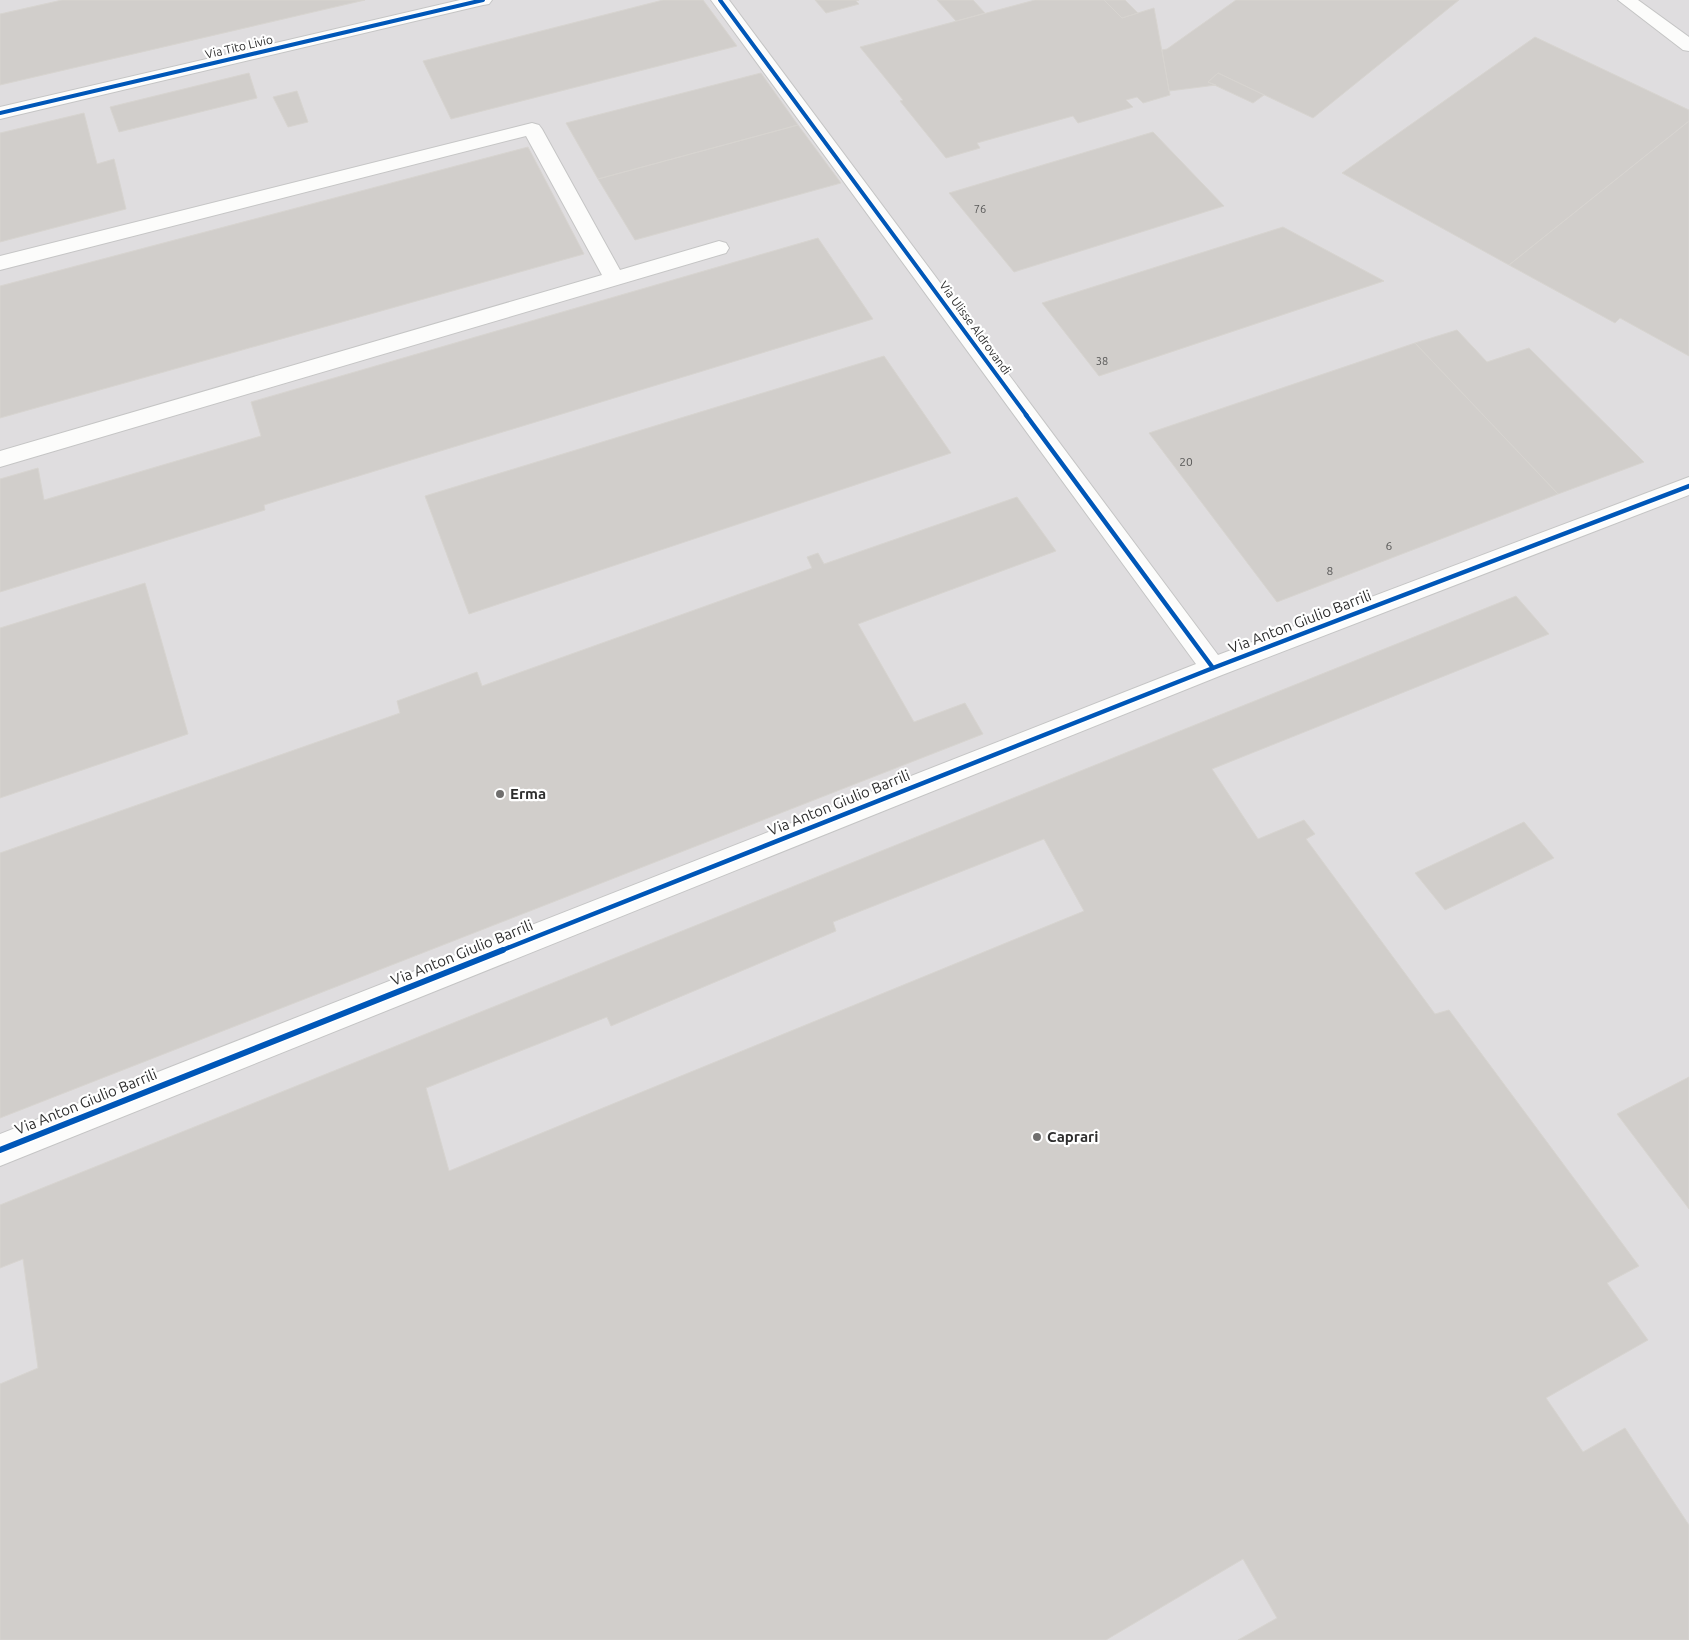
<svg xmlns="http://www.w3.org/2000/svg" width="1689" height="1640" font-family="Ubuntu,sans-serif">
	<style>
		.industrial { fill: #dfdddf }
		.building { fill: #d1cecb; stroke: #d7d4d0; fill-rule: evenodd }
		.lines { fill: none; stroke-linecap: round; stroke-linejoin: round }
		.minor-casing { stroke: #c5c5c5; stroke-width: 2 }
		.minor { fill: #fcfcfb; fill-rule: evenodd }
		.cycleway-far2-casing { stroke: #fff; stroke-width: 6 }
		.cycleway-far1-casing { stroke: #fff; stroke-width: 8 }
		.cycleway-casing { stroke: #fff; stroke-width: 9 }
		.cycleway-far2 { stroke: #0057b8; stroke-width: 4 }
		.cycleway-far1 { stroke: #0057b8; stroke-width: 4.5 }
		.cycleway { stroke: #0057b8; stroke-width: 6 }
		.poi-dot { fill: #706f6e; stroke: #fff; stroke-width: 2 }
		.labels { text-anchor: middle; stroke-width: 4.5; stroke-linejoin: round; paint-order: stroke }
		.far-number-label { font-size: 11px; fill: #585857 }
		.far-street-label { font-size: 12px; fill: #2e2e2e; stroke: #fff }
		.number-label { font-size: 12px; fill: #585857 }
		.street-label { font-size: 15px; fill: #2e2e2e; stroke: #fff }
		.poi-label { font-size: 15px; font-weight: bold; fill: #2e2e2e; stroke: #fff; text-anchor: start }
	</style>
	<rect width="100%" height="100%" fill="#ece8e4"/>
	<path class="industrial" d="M0 0H1689V1640H0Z"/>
	<path class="building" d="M62 0H365L0 85V14Z
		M663 0H703L737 46 451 119 423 61Z
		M815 0H859L856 1 859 4 826 13Z
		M937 0H973L985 13 956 21Z
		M1035 0H1104L1122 18 1154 8 1170 95 1143 103 1137 97 1126 100 1133 107 1078 123 1073 116 977 143 980 148 946 158 900 101 903 100 860 47Z
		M1104 0H1125L1138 13 1122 18Z
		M1236 0H1459L1313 118 1218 73 1208 82 1216 85 1169 91 1162 50 1167 49Z
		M1535 37 1689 110V121L1509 265 1342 173Z
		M249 73 257 98 119 132 110 107Z
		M761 73 798 125 598 179 566 123Z
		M1218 73 1264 95 1253 103 1208 82Z
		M297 91 308 122 288 127 273 97Z
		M84 113 97 164 114 159 126 209 0 242V133Z
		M1689 121V356L1620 318 1615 323 1509 265Z
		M798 125 841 183 635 240 598 179Z
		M1153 132 1224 206 1014 272 949 193Z
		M528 147 584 254 0 418V286Z
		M1283 227 1384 281 1099 376 1042 303Z
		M818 238 873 319 280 500 264 505 265 510 0 592V479L38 468 44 500 261 436 251 402Z
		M1457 330 1487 362 1529 348 1644 462 1558 494 1415 343Z
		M1415 343 1558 494 1277 602 1149 433Z
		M884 356 951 453 469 614 425 496Z
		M1017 497 1056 551 858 624 914 722 965 703 983 734 0 1118V853L400 713 397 701 477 672 482 686 812 568 807 557 818 553 824 564Z
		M145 583 188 734 0 798V628Z
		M1516 596 1549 634 1212 769 1258 839 1304 820 1315 834 1306 839 1435 1014 1449 1010 1639 1266 1607 1283 1648 1340 1546 1398 1583 1452 1625 1428 1689 1525V1640H1238L1277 1618 1243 1559 1106 1640H0V1384L38 1368 23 1259 0 1268V1205ZM1044 839 1084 911 449 1171 426 1088 607 1017 611 1026 836 931 833 922Z
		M1524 822 1554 858 1445 910 1415 873Z
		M1689 1077V1209L1617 1114Z"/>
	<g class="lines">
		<defs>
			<path id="minor" d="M460 0H492L489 4 483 5 0 119V107Z
				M711 0H729L1218 655 1689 477V495L1222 675 0 1166V1134L1196 664Z
				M1618 0H1638L1689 37V51L1683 50Z
				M532 123 539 125 542 129 620 270 719 241 726 243 729 248 726 253 0 467V451L602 275 526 136 0 270V256Z"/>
		</defs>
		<use href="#minor" class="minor-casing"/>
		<use href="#minor" class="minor"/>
		<defs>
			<path id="cycleway-far2" d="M720 0 1027 416
				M0 113 483 0"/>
			<path id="cycleway-far1" d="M1026 415 1213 668
				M500 951 1213 668 1689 486"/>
			<path id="cycleway" d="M0 1150 503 950"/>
		</defs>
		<use href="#cycleway-far2" class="cycleway-far2-casing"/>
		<use href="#cycleway-far1" class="cycleway-far1-casing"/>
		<use href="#cycleway" class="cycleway-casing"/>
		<use href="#cycleway-far2" class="cycleway-far2"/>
		<use href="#cycleway-far1" class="cycleway-far1"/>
		<use href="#cycleway" class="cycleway"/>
	</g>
	<g class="poi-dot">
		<circle cx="500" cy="794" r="5"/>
		<circle cx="1037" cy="1137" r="5"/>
	</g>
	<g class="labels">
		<g class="far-number-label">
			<text x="980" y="213">76</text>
			<text x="1102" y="365">38</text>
		</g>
		<g class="far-street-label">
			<text transform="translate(239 47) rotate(-13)" y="4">Via Tito Livio</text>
			<text transform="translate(975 328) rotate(54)" y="4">Via Ulisse Aldrovandi</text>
		</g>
		<g class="number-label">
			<text x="1186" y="466">20</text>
			<text x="1389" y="550">6</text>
			<text x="1330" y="575">8</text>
		</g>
		<g class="street-label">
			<text transform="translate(1300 622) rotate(-21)" y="5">Via Anton Giulio Barrili</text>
			<text transform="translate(839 803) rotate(-22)" y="5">Via Anton Giulio Barrili</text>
			<text transform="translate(462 953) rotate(-22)" y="5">Via Anton Giulio Barrili</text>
			<text transform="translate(86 1102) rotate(-22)" y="5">Via Anton Giulio Barrili</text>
		</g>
		<g class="poi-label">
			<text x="510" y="799">Erma</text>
			<text x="1047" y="1142">Caprari</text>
		</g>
	</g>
</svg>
